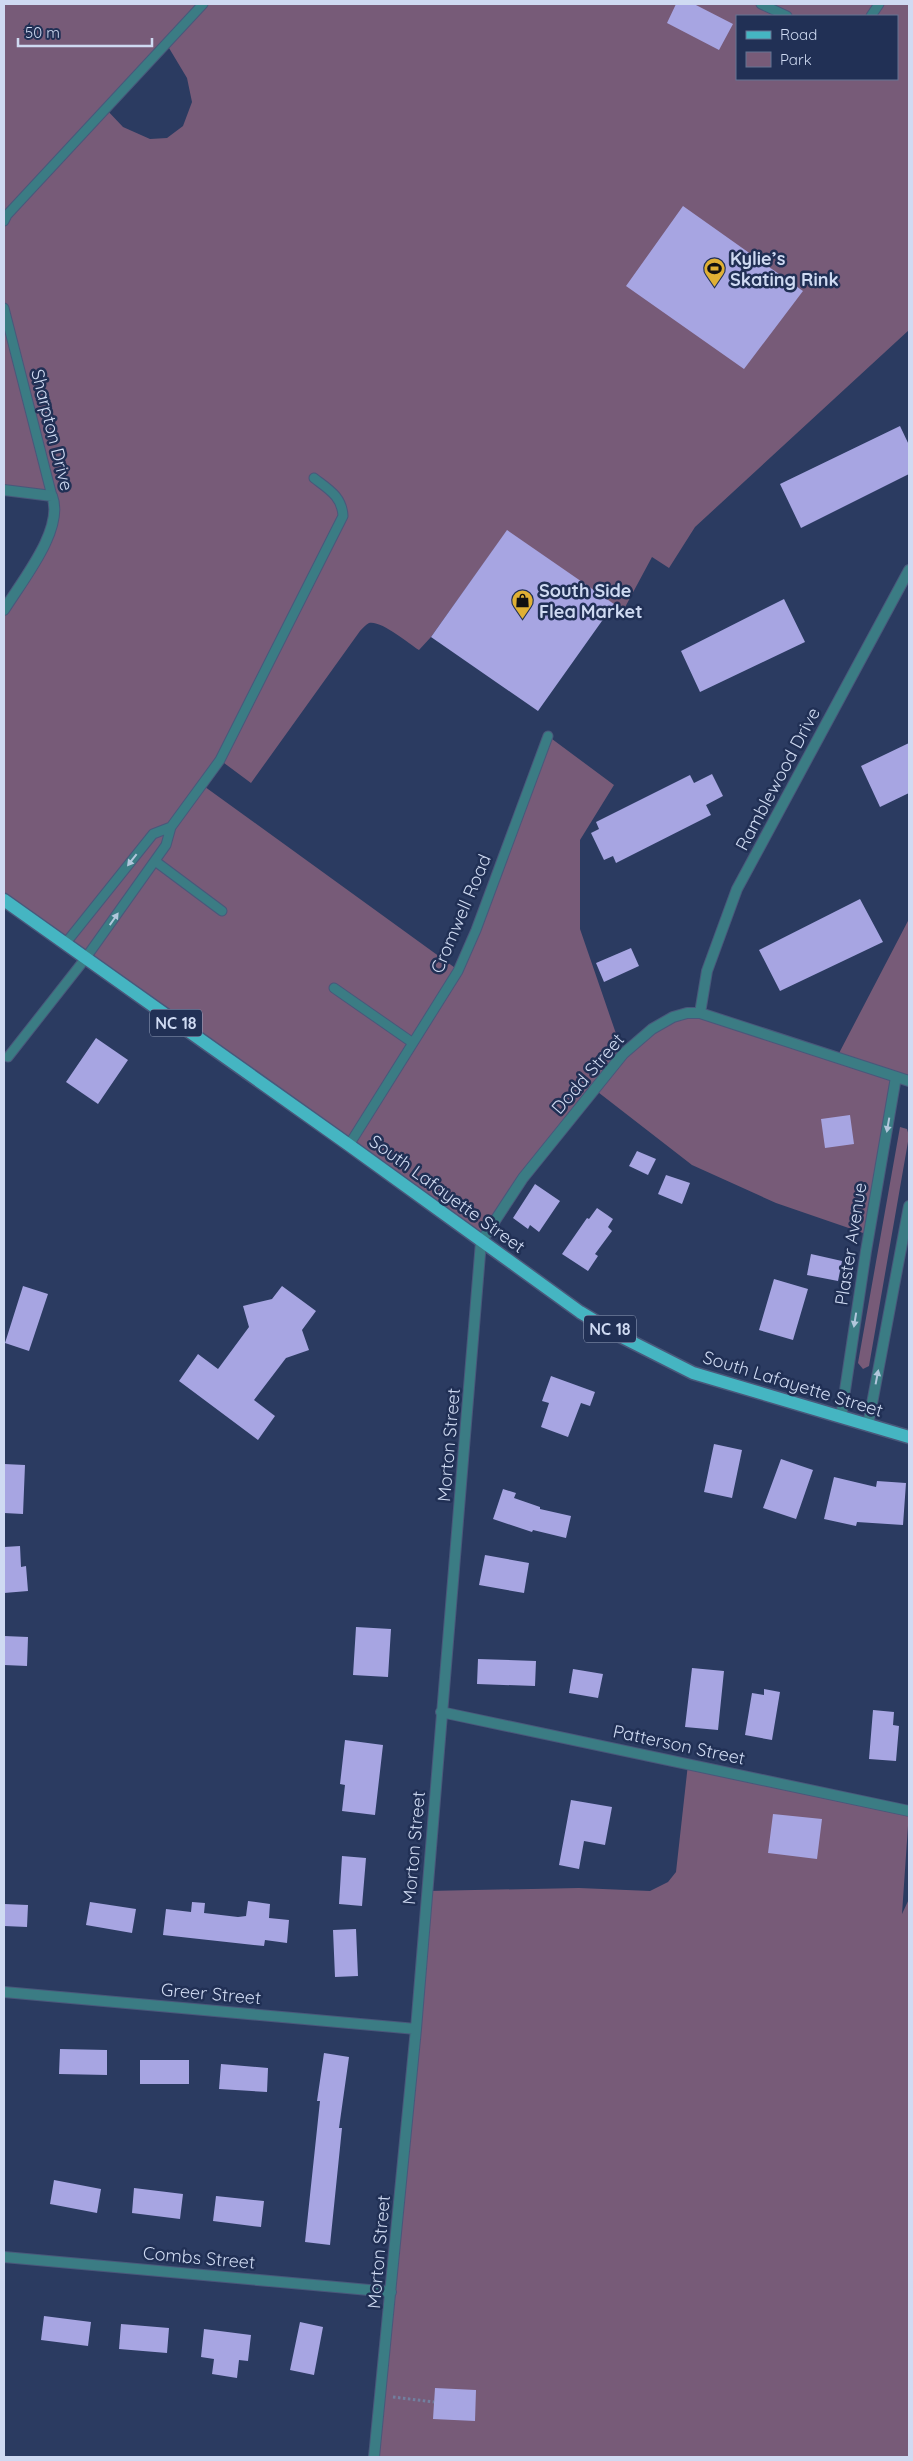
<svg xmlns="http://www.w3.org/2000/svg" width="913" height="2461" font-family="Quicksand,sans-serif">
	<style>
		.green { fill: #775b78; fill-rule: evenodd }
		.building { fill: #a7a5e2 }
		.lines { fill: none; stroke-linecap: round; stroke-linejoin: round }
		.lane-casing { stroke: #49587b; stroke-width: 11 }
		.street-casing { stroke: #49587b; stroke-width: 12 }
		.primary-casing { stroke: #49587b; stroke-width: 15 }
		.path { stroke: #7280a0; stroke-width: 3; stroke-dasharray: 2.5 2.5; stroke-linecap: butt }
		.lane { stroke: #3b7c84; stroke-width: 9 }
		.street { stroke: #3b7c84; stroke-width: 10 }
		.primary { stroke: #45b5c2; stroke-width: 12 }
		.oneway { fill: #b1c7dc }
		.labels { text-anchor: middle; stroke-width: 5; stroke-linejoin: round; paint-order: stroke }
		.shield { fill: #213055; stroke: #9ba7c3; stroke-width: 1 }
		.shield-label { font-size: 16px; font-weight: bold; fill: #cfdaf2 }
		.poi-label { font-size: 18px; font-weight: bold; fill: #cfdaf2; stroke: #213055; text-anchor: start }
		.street-label { font-size: 18px; fill: #cfdaf2; stroke: #213055 }
	</style>
	<rect width="100%" height="100%" fill="#2b3b61"/>
	<path class="green" d="M4 4H909V330L695 527 669 568 652 557 623 611 507 531 431 637 419 650C408 643 381 620 369 623 365 625 363 628 360 631L251 783 220 760 201 784 458 970 548 736 614 785 580 840V929L623 1054 652 1029 687 1013 837 1057 909 919V1081L897 1077 869 1235 776 1203 692 1165 594 1089 481 1242 4 900V610L48 538 51 496 4 490ZM737 16H897V79H737ZM166 43 187 78 192 102 183 126 167 138 150 139 123 127 105 108Z
		M900 1127 907 1129 909 1136 869 1366 863 1369 858 1363Z
		M688 1764 909 1811 902 1914 909 1899V2457H374L427 1891 579 1888 650 1891 668 1882 676 1872Z"/>
	<path class="building" d="M676 4H694L733 24 719 50 667 23Z
		M683 206 803 291 744 369 626 286Z
		M900 426 909 445V474L801 528 780 484Z
		M507 530 614 604 538 711 431 637Z
		M784 599 805 642 700 692 681 651Z
		M909 743V793L880 807 861 766Z
		M712 774 723 796 706 805 711 815 616 863 613 856 604 860 591 833 599 829 596 822 690 775 694 783Z
		M860 899 883 942 780 991 759 950Z
		M631 948 639 966 604 982 596 963Z
		M96 1038 128 1060 98 1104 66 1082Z
		M850 1115 854 1144 825 1148 821 1119Z
		M637 1151 656 1159 648 1175 629 1166Z
		M666 1175 690 1183 682 1204 658 1194Z
		M535 1184 560 1201 539 1232 530 1225 528 1229 513 1218Z
		M597 1208 613 1219 608 1227 612 1231 595 1254 598 1256 588 1271 562 1254 587 1218 589 1219Z
		M811 1254 842 1261 838 1281 807 1275Z
		M774 1279 808 1289 793 1340 759 1330Z
		M23 1286 48 1294 29 1351 5 1343Z
		M282 1286 316 1311 302 1330 309 1350 286 1358 254 1400 275 1416 258 1440 179 1381 198 1354 218 1369 249 1327 243 1306 272 1299Z
		M551 1376 595 1392 590 1406 581 1403 568 1437 541 1427 549 1403 542 1401Z
		M714 1444 742 1450 732 1498 704 1492Z
		M781 1459 813 1470 796 1519 763 1508Z
		M4 1464 25 1465 23 1514 4 1513Z
		M834 1477 876 1487 877 1481 906 1483 903 1525 857 1522 856 1526 824 1519Z
		M503 1489 516 1493 514 1498 540 1507V1509L571 1516 566 1538 533 1530 532 1532 493 1519Z
		M20 1546 21 1567 26 1566 28 1591 4 1593V1547Z
		M485 1555 529 1563 524 1593 479 1585Z
		M356 1627 391 1629 388 1677 353 1675Z
		M4 1636 28 1637 27 1666 4 1665Z
		M478 1659 536 1661 535 1686 477 1684Z
		M692 1668 724 1671 718 1730 685 1727Z
		M573 1669 603 1674 598 1698 569 1693Z
		M764 1689 780 1692 772 1740 745 1735 752 1693 764 1695Z
		M873 1710 894 1712 893 1725 899 1726 896 1761 869 1759Z
		M345 1740 383 1745 375 1815 342 1811 345 1785 340 1784Z
		M571 1800 612 1807 605 1845 584 1841 579 1869 559 1865Z
		M773 1814 822 1819 817 1859 768 1853Z
		M342 1856 366 1858 362 1906 339 1904Z
		M248 1901 270 1904 269 1918 289 1920 287 1943 265 1940 264 1946 163 1935 166 1909 191 1912 192 1902 205 1903 204 1913 238 1917 246 1916Z
		M90 1902 136 1909 132 1933 86 1925Z
		M4 1904 28 1905 27 1927 4 1926Z
		M356 1929 358 1976 335 1977 333 1930Z
		M60 2049 107 2050V2075L59 2074Z
		M324 2053 349 2057 339 2128H342L330 2245 305 2242 320 2101H317Z
		M140 2060H189V2084H140Z
		M221 2064 268 2068 267 2092 219 2089Z
		M54 2180 101 2189 97 2213 50 2204Z
		M134 2188 183 2194 180 2219 132 2213Z
		M216 2196 264 2201 261 2227 213 2221Z
		M44 2316 91 2322 88 2346 41 2340Z
		M300 2322 323 2327 314 2375 290 2370Z
		M121 2324 169 2328 167 2353 119 2349Z
		M204 2329 251 2335 248 2361 239 2360 237 2378 212 2374 214 2359 201 2357Z
		M435 2388 476 2390 475 2421 433 2419Z"/>
	<g class="lines">
		<defs>
			<path id="lane" d="M761 4 787 16
				M871 16 879 4
				M4 221 7 215 203 4
				M4 308 52 496
				M171 827 220 760 343 516C342 496 328 489 314 478
				M155 861 222 911
				M334 988 413 1043
				M8 1057 85 959 166 845 171 827 153 834 65 944
				M349 1145 458 971 476 930 548 736"/>
			<path id="street" d="M4 490 52 496C65 529 21 582 4 610
				M700 1013 707 971 737 889 909 570
				M841 1417 866 1251 896 1077
				M868 1425 909 1206
				M441 1712 909 1811
				M4 1992 416 2029
				M4 2257 391 2292
				M374 2457 416 2029 481 1242 523 1178 623 1054 652 1029 673 1017 687 1013H700L909 1081"/>
			<path id="primary" d="M4 900 349 1145 580 1312 620 1336 693 1373 909 1437"/>
		</defs>
		<use href="#lane" class="lane-casing"/>
		<use href="#street" class="street-casing"/>
		<use href="#primary" class="primary-casing"/>
		<path class="path" d="M393 2397 434 2402"/>
		<use href="#lane" class="lane"/>
		<use href="#street" class="street"/>
		<use href="#primary" class="primary"/>
	</g>
	<defs><path id="oneway-solid" d="M-6-.8H1V-3.2L6.5 0L1 3.2V.8H-6Z" transform="scale(1.25)"/></defs>
	<g class="oneway">
		<use href="#oneway-solid" transform="translate(132 860) rotate(128)"/>
		<use href="#oneway-solid" transform="translate(114 919) rotate(-55)"/>
		<use href="#oneway-solid" transform="translate(888 1125) rotate(100)"/>
		<use href="#oneway-solid" transform="translate(855 1320) rotate(99)"/>
		<use href="#oneway-solid" transform="translate(877 1377) rotate(-79)"/>
	</g>
	<defs>
		<symbol id="stadium-pin" viewBox="-11 -11 22 30"><path d="M0 17L-7.5 6A9.5 9.5 0 1 1 7.5 6Z" fill="#e0b034" stroke="#213055"/><path d="M0-5a6.5 5 0 1 0 0 10a6.5 5 0 1 0 0-10ZM-3.5-1.8h7v3.6h-7Z" fill="#111"/></symbol>
		<symbol id="shop-pin" viewBox="-11 -11 22 30"><path d="M0 17L-7.5 6A9.5 9.5 0 1 1 7.5 6Z" fill="#e0b034" stroke="#213055"/><path d="M-5-2.5h2.3a2.7 3.5 0 0 1 5.4 0H5L5.5 6h-11ZM-1.5-2.5h3a1.5 2.3 0 0 0-3 0Z" fill="#111"/></symbol>
	</defs>
	<g fill-rule="evenodd">
		<use href="#stadium-pin" x="702" y="256" width="25" height="34"/>
		<use href="#shop-pin" x="510" y="588" width="25" height="34"/>
	</g>
	<g class="labels">
		<g class="shield">
			<rect x="150" y="1009.5" width="52" height="27" rx="4"/>
			<rect x="584" y="1315.5" width="52" height="27" rx="4"/>
		</g>
		<g class="shield-label">
			<text x="176" y="1029">NC 18</text>
			<text x="610" y="1335">NC 18</text>
		</g>
		<g class="poi-label">
			<text x="730" y="265">Kylie’s<tspan x="730" dy="21">Skating Rink</tspan></text>
			<text x="539" y="597">South Side<tspan x="539" dy="21">Flea Market</tspan></text>
		</g>
		<g class="street-label">
			<text transform="translate(52 430) rotate(76)" y="6">Sharpton Drive</text>
			<text transform="translate(778 779) rotate(-62)" y="6">Ramblewood Drive</text>
			<text transform="translate(461 914) rotate(-67)" y="6">Cromwell Road</text>
			<text transform="translate(588 1074) rotate(-49)" y="6">Dodd Street</text>
			<text transform="translate(447 1194) rotate(36)" y="6">South Lafayette Street</text>
			<text transform="translate(851 1244) rotate(-81)" y="6">Plaster Avenue</text>
			<text transform="translate(793 1384) rotate(17)" y="6">South Lafayette Street</text>
			<text transform="translate(449 1445) rotate(-85)" y="6">Morton Street</text>
			<text transform="translate(679 1745) rotate(12)" y="6">Patterson Street</text>
			<text transform="translate(414 1848) rotate(-85)" y="6">Morton Street</text>
			<text transform="translate(211 1994) rotate(5)" y="6">Greer Street</text>
			<text transform="translate(379 2252) rotate(-85)" y="6">Morton Street</text>
			<text transform="translate(199 2258) rotate(5)" y="6">Combs Street</text>
		</g>
	</g>
	<rect width="913" height="2461" fill="none" stroke="#cfdaf2" stroke-width="10"/>
	<rect x="736" y="15" width="162" height="65" fill="#213055" stroke="#677494"/>
	<rect x="746" y="31" width="25" height="8" fill="#45b5c2" stroke="#677494"/>
	<text x="780" y="40" font-size="15" fill="#cfdaf2">Road</text>
	<rect x="746" y="52" width="25" height="15" fill="#775b78" stroke="#677494"/>
	<text x="780" y="65" font-size="15" fill="#cfdaf2">Park</text>
	<path d="M18 38v8h134v-8" fill="none" stroke="#cfdaf2" stroke-width="2.5"/>
	<text x="25" y="38" font-size="15" fill="#cfdaf2" stroke="#213055" stroke-width="4" paint-order="stroke">50 m</text>
</svg>
